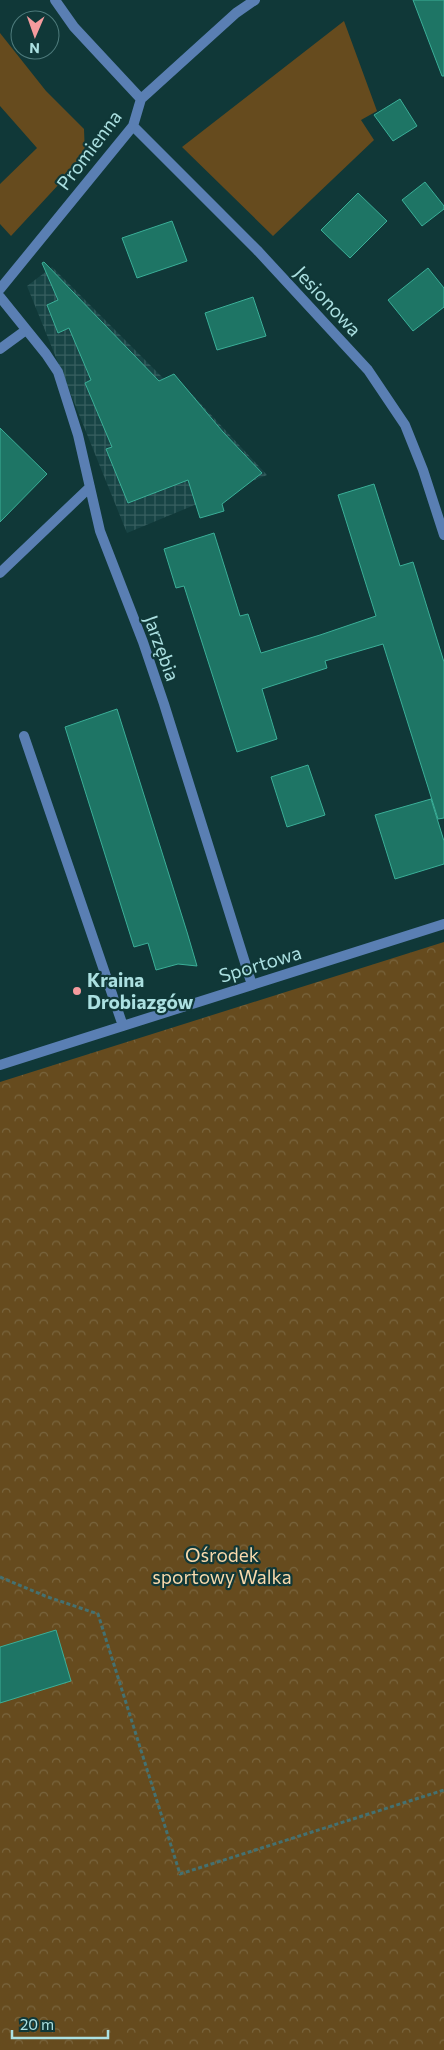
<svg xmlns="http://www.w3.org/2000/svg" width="444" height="2050" font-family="Commissioner,sans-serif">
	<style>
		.industrial { fill: url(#industrial-grid) }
		.grass { fill: #664b1e }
		.park { fill: url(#park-crowns) }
		.building { fill: #1e7565; stroke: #3baf98 }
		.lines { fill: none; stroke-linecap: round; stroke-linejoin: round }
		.path { stroke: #447171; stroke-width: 3; stroke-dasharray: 4 2.5; stroke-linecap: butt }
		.street { stroke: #5a7fb3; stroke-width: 10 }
		.poi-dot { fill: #f59b9e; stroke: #103838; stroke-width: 2 }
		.labels { text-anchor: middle; stroke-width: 4.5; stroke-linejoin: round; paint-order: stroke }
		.street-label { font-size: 19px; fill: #abe0e1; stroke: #103838 }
		.poi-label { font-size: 19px; font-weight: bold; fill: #abe0e1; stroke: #103838; text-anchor: start }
		.park-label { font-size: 19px; fill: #f8d9ac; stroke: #103838 }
	</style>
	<defs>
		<pattern id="industrial-grid" width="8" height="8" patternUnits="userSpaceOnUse" patternTransform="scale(1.25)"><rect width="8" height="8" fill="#184445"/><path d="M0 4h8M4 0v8" fill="none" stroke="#375f60"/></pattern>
		<pattern id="park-crowns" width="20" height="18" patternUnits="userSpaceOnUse" patternTransform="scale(1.25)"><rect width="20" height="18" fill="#664b1e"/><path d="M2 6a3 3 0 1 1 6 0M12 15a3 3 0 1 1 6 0" fill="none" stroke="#79653e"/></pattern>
	</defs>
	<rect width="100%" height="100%" fill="#103838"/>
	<path class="industrial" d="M52 267 164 379 174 375 267 475 127 533 27 286Z"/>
	<path class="grass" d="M344 21 377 111 361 120 374 140 273 236 182 147Z
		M0 33 46 91 84 129 85 156 11 236 0 224V184L37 148 0 106Z"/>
	<path class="park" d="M444 942V2050H0V1082Z"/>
	<path class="building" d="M413 0H444V76H442Z
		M400 99 417 126 393 141 374 115Z
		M425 182 444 206V209L422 226 402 200Z
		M358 193 387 221 350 258 321 230Z
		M172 221 187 261 137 278 122 238Z
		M44 262 159 381 174 374 223 432 262 473 222 504 224 511 200 518 188 480 128 503 106 449 112 447 85 383 91 380 69 328 58 333 47 305 58 300 42 263Z
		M428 268 444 288V307L413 331 388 300Z
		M253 297 266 336 217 350 205 313Z
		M0 428 47 474 0 522Z
		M374 484 400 566 413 562 444 662V818L438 819 383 644 325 661 327 668 262 689 277 739 237 752 184 586 176 588 164 549 214 533 240 616 248 614 261 653 320 635 376 616 338 495Z
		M117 709 187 932 197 966 178 964 156 970 148 943 134 947 65 727Z
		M308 765 325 815 287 827 271 777Z
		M431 799 444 841V864L395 879 375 815Z
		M56 1630 71 1681 0 1703V1647Z"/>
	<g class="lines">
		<path class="path" d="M0 1577 45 1596 98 1614 180 1874 444 1790"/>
		<path class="street" d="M55 0 74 27 141 99
			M133 126 257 250 368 370 405 425 423 470 444 535
			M0 289 133 126 141 99 236 13 255 0
			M0 297 46 354 58 372 78 435 100 531 143 642 164 704 252 985
			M0 349 26 330
			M0 573 90 487
			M24 736 123 1026
			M0 1065 444 924"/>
	</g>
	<circle class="poi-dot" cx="77" cy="991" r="5"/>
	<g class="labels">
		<g class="street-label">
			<text transform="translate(89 150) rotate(-53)" y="7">Promienna</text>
			<text transform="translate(328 301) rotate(47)" y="7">Jesionowa</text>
			<text transform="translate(162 648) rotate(70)" y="7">Jarzębia</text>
			<text transform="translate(260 964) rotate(-17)" y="7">Sportowa</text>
		</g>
		<g class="poi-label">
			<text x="87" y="987">Kraina<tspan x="87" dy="22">Drobiazgów</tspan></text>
		</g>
		<g class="park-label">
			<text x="222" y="1562">Ośrodek<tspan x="222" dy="22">sportowy Walka</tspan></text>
		</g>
	</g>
	<g transform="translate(35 35) rotate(182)"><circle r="24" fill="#103838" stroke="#4e7b7c"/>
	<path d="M0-4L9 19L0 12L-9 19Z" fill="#f59b9e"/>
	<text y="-8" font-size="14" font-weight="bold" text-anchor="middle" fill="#abe0e1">N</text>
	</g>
	<path d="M12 2030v8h96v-8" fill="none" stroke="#abe0e1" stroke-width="2.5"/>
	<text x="20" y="2030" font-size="15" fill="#abe0e1" stroke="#103838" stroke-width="4" paint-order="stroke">20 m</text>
</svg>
